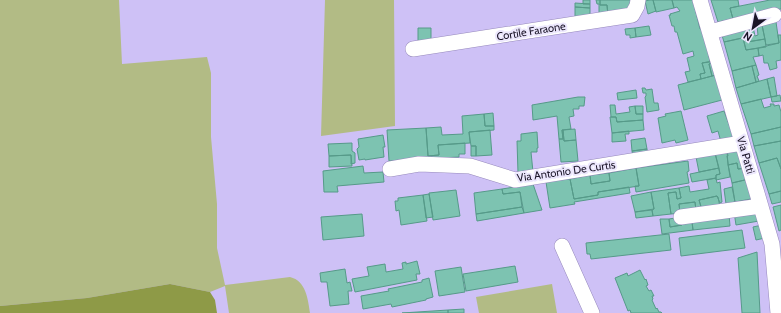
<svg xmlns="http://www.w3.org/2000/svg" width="781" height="313" font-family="Cabin,sans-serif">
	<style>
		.green { fill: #b2bb85 }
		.forest { fill: #8e9a47 }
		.building { fill: #7dc3b1; stroke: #569a89 }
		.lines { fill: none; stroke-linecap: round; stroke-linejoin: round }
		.minor-casing { stroke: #9689bc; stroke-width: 16 }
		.minor { stroke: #fff; stroke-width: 15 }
		.labels { text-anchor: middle; stroke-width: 4; stroke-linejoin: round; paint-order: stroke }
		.street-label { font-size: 11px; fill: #1b1528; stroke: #ece7fd }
	</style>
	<rect width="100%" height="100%" fill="#cec1f6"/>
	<path class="green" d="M0 0H119L122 64 207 57 211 73V137L217 204V248L225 285 290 277C306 281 308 299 310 313H229L225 286 210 292 170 284 87 298 0 306Z
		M325 0H394L395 126 321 136Z
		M552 284 557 313H479L476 297Z"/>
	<path class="forest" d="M170 284 210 292 215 300 217 313H0V306L87 298Z"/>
	<path class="building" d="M583 0H590V4H583Z
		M596 0H600V5H607L608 16H599V4H597Z
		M600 0H631L632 12 608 16 607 5H600Z
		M650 0H653L656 11 648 14 645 1Z
		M653 0H672L674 8 656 12Z
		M672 0H693L700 29 704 28 710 62 702 63 705 73 700 74 701 79 688 82 685 72 690 71 687 58 694 56 693 51 683 54 677 32H675L674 26H672L669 15H671L670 14 680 11 677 7 674 8Z
		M711 0H738L739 6 730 8 733 19 718 22Z
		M770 0H781V9L733 19 730 8Z
		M575 3 590 4V8L575 7Z
		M575 7 590 8V20H575Z
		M776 22 779 43 766 45 762 25Z
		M762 25 765 39 747 42 746 37 724 42 721 32 753 27 755 36 758 35 757 26Z
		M649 26 651 35 636 37 635 28Z
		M418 28H431V43H418Z
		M635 28 636 37 630 38V35H626L625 29Z
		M778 35H781V60L776 61 777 68 770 70 768 63H764L763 55 759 56 758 48 779 43Z
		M746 37 747 42 765 39 766 47 746 50 743 38Z
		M743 38 746 50 758 48 759 56 753 57 756 65 732 71 724 42Z
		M712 61V63L709 64 712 76 701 79 700 74 705 73 702 63Z
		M712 63 716 75 712 76 709 64Z
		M756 65 759 75 757 76 759 81 756 82 752 66Z
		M752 66 756 82 736 88 732 71Z
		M716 75 722 100 684 110 678 85Z
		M774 77 777 96 771 97 767 79Z
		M767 79 771 97 741 104 736 88Z
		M642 88H645L646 90 652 89 654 103H658L659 110 647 112 645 97 646 96V93H643Z
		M636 90 637 98 618 100 617 93Z
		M780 95 781 101 772 102 771 97Z
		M578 97H585L584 106H579V109H573L574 116 569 117 571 129 562 130 563 139H559L557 116 533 120 532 105Z
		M761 99 764 108 771 106 770 104H774V106L779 105 781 112V127L751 134 741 104Z
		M610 105H615L616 114 630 112 629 107 635 106 636 114H643V120L617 122 616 117H611Z
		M635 106H643V114H636Z
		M681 111 688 140 676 143 675 140 662 143 658 118 666 116 665 114Z
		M724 111 730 127 737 139 721 142 718 131 712 133 707 116Z
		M493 113 494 126H485L484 114Z
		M484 114 485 126H494V130L469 132 470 143 438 145 439 155 428 156 426 128 441 127 442 135 463 134 462 116Z
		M610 117H616L617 122 643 120 644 130 612 133Z
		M781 127V141L754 146 751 134Z
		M426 128 428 156 439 155 438 145 465 143V154H459V157L389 161 387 130Z
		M575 129 576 140 564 141 563 130Z
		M490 130 492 155 476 156V146H471L469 132Z
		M562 130H563L564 141 576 140 578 161 561 162 559 139H563Z
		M629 131V134H625L626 141 612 142V133Z
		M537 132 538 148H537V152H531L533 172 518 173 517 141H521V134Z
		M383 135 385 147H383L384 157 365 160V159L359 160 357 149 359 147 358 139Z
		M645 138 647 149 632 151 631 140Z
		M781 141V169L777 158 759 163 754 146Z
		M352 143V151L355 153V163L351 164V155L329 156 328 144Z
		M471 146H476V156H471Z
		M647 149 648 155 633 157 632 151Z
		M741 149 746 168 738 169 737 163 728 165 727 151Z
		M727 151 728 156H727L730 177 716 180V175L720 174 715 153Z
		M715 153 719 168 699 172 696 157Z
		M351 155 352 166 329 167V156Z
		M777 158 781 169V191L769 194 759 163Z
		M688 161 689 171 687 172 689 183 636 192 635 186H639L636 168Z
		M737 163 738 169 746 168 749 179 732 183 728 165Z
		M363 166 364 173 383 172 384 182 337 186 338 192H324L323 171Z
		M636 168 639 186 598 192V195L574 199 570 179 590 175 591 184 596 183 610 181 609 173Z
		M719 168 720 174 716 175V178L692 182 690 174Z
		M609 173 610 181 591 184 590 175Z
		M716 178 717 183 720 182 722 202 720 203 717 196 699 200 702 210 696 211 695 202 679 204 680 213 671 214 668 193 676 192 677 199 681 198 679 188 689 186 690 192 709 189 707 180Z
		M565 179H570L574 199 598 195V192L629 187 630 193 574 202 575 204 550 208 546 182Z
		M749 179 756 198 735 202 732 183Z
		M533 184 542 210 524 213 520 192 503 194 502 189Z
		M732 187 735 202 726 204 724 189Z
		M679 188 681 198 677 199 676 192 668 193 671 214 653 216 652 210 654 209 651 192Z
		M502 189 503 194 520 192 522 207 476 214 474 193Z
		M456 190 460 216 433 220 429 193Z
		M781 191V202L772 204 769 194Z
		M651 192 654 209 635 212 631 196Z
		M429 194 433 217 426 218 423 195Z
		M423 195 427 221 401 225 399 210 396 211 395 201H398V198Z
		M717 196 718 197 720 207 702 210 699 200Z
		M695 202 696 211 680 213 679 204Z
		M781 205V230L779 231 773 207Z
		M522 207 524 213 477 221 476 214Z
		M757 208 759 221 736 225 734 212Z
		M652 210 653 216 636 218 635 212Z
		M362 214 364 236 323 240 321 217Z
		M729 214 730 226 693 230 692 222Z
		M681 217 682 225 670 227 669 219Z
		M660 219H669L670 227 682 225 681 223 692 222 693 230 662 234Z
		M762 225 765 238 756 240 753 227Z
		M742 230 745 248 681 256 679 238Z
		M669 234 671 250 591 259 590 254H587L586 243Z
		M757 252 760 313H742L738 258Z
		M417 261 420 274H416L417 280 355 292 352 279 369 276 367 267 385 264 386 272 403 269 402 263 406 262V264Z
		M515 266 518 282 466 291 463 274Z
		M461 267 465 292 439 296 435 271Z
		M345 269 347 283 350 282 352 291H348L349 304 330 306 327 282H321L320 273Z
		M640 270 645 280 646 279 648 285 646 286 649 291 651 290 654 296H652L653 299 652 300 656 309 657 308 659 312H661L662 313H631L630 310 628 311 615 278 627 273 628 276Z
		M429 278 433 297 426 299V300L392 307 391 304 363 309 361 296 389 291 388 289 422 282V280Z
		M464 309V313H448V310Z
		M448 310V313H402Z"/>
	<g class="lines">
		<defs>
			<path id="minor" d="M700 0 772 244 778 313
				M710 32 774 15
				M413 49 632 15 637 6 638 0
				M390 169 419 164 470 166 515 180 742 143
				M681 217 761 206
				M562 246 592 313"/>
		</defs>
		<use href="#minor" class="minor-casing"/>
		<use href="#minor" class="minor"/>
	</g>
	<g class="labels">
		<g class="street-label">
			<text transform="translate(531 31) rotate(-9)" y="4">Cortile Faraone</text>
			<text transform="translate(746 155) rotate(74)" y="4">Via Patti</text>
			<text transform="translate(566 171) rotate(-8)" y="4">Via Antonio De Curtis</text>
		</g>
	</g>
	<g transform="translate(753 28) rotate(212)" stroke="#ece7fd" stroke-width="3" paint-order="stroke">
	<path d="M0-3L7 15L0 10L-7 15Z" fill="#1b1528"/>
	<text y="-6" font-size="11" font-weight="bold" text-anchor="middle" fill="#1b1528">N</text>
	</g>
</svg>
